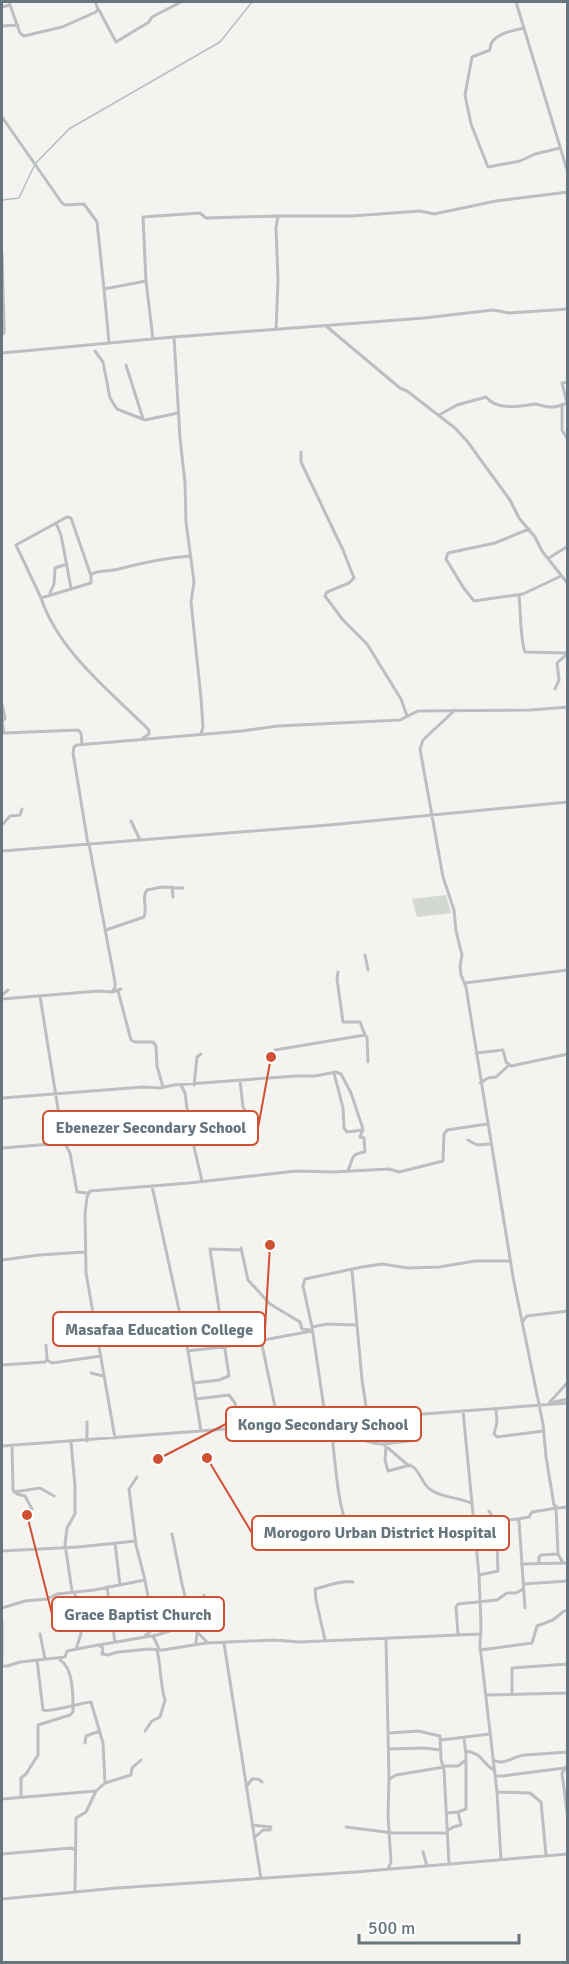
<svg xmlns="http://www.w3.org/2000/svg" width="569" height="1964" font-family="Signika,sans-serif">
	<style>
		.green { fill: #d3d8d0 }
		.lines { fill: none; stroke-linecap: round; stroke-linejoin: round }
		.stream { stroke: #b3bfc2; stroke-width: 1.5 }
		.minor { stroke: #bbbfc2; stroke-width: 3 }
		.leader { fill: none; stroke: #d05034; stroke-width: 2 }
		.callout-dot { fill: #d05034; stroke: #fff; stroke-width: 2 }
		.callout { fill: #fff; stroke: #d05034; stroke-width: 2 }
		.callout-label { font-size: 16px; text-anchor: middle; font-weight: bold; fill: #66757e }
	</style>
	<rect width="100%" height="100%" fill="#f4f3f0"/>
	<path class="green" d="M446 895 451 913 417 917 412 899Z"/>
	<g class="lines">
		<path class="stream" d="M2 200 19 198 35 164 69 129 220 42 252 2"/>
		<path class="minor" d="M9 2 20 33 24 36 62 27 96 12 98 9 95 2
			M516 2 568 173
			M2 7 10 5
			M99 10 116 42 149 22 152 17 181 2
			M2 26 18 25
			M524 28C510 31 489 35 490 50L472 57 465 95 471 124 488 167 520 161 535 154 560 148
			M2 117 62 203 65 205 84 204 97 222 104 289
			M2 254 4 326V333L2 334
			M326 326 400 388 407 391 455 428 467 441 510 500 519 518 535 537 542 551 568 584
			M276 330 278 280 276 228 278 216H352L420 211 434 214 496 201 568 192
			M174 337 180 438 185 483 186 522 194 582 191 602 201 698 203 727 201 734
			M153 339 146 281 143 217 200 213 206 218 278 216
			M109 343 104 289 146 281
			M95 351 103 362 110 398 117 409 145 420 178 413
			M2 353 174 337 424 318 493 310 509 313 568 309
			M126 365 143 419
			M562 405V430L568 440
			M439 415 457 405 486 397C497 411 520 406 535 404 538 404 541 406 544 406 552 409 560 406 567 403L562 383 568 382
			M301 452V462L343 550 354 578 349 583 327 592 325 596 343 620 367 644 401 699 407 716
			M56 523 61 535 71 588
			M529 529 495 543 448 553 446 559 463 587 474 601 523 594 561 576
			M549 558 568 546
			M50 593 54 584 55 568 67 564
			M519 596C521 611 520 639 525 652L568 653
			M41 598 16 545 67 517 71 518 90 573
			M555 689 559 680 557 663 568 653
			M2 704 5 718 2 722 4 733 78 730 81 733 82 744
			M455 710 423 740 420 749 443 877 454 910 456 931 462 955 460 966 461 975 466 987 513 1277 543 1424 546 1457 554 1505 558 1508 568 1507
			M143 738 149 734V730C110 691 59 652 41 598L91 583V574C101 569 109 572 119 569 141 563 166 558 190 556
			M131 821 140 840
			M2 825 10 816 20 815 22 809
			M88 844 73 753 74 747 77 745 242 731 278 726 400 720 418 711 531 710 568 707
			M89 844 115 982V987L112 992
			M2 851 329 825 568 802
			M172 887 173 897
			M106 930 144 917C148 908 141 897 147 890L162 887 183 888
			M365 955 368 970
			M338 972 337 979 343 1022H360L365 1035
			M465 983 568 970
			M118 991 131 1040 135 1042H153L156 1046 157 1066 163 1087
			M2 995 8 990
			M40 996 63 1140 70 1153 77 1192 88 1193
			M2 999 98 991 112 992 121 989
			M275 1050 365 1035 367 1037 368 1062
			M476 1053 503 1050 506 1062 511 1066 568 1054
			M334 1073 343 1108 344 1128 347 1132 363 1130
			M480 1083 488 1078 496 1077 508 1066
			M181 1085 185 1093 190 1130 202 1181
			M194 1085 197 1057 201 1054
			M2 1098 143 1087 160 1088 174 1085 296 1076H315L336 1072 341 1074 351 1093 363 1129 360 1137 364 1138 365 1152C349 1154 354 1159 348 1170
			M468 1140 477 1145 490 1144
			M194 1145C215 1142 249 1146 249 1117L243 1107 240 1081
			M2 1148 64 1143
			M152 1186 188 1351 201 1431
			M241 1248 248 1280 270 1304 300 1322 302 1329 310 1330
			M2 1260 39 1255 85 1252
			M352 1270 362 1380 368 1419
			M522 1322 527 1316 568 1311
			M312 1327 327 1324 357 1325
			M261 1340 279 1426
			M46 1345 47 1360 52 1363 101 1356
			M188 1351 237 1345 312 1331
			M2 1365 45 1362 47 1360
			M91 1373 103 1376
			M194 1383 219 1380 229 1376 210 1249 241 1250
			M196 1399 229 1395 235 1403 241 1428
			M549 1403 568 1382
			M549 1403 568 1399
			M496 1410 497 1422 494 1434 497 1437 544 1431
			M463 1411 479 1575 481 1625 480 1646 497 1792 501 1860
			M87 1422V1441
			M326 1422 312 1327 303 1286 305 1279 362 1267 382 1264 408 1268 439 1267 475 1261H511
			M331 1422C334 1429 333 1437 333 1445 336 1470 338 1503 347 1526L358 1527 381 1523 393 1525 424 1522 440 1524 478 1523 517 1519 519 1521 525 1608
			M332 1424 356 1425 359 1439
			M333 1427C351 1432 363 1444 383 1444L386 1447 385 1460 388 1471 410 1465C421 1470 421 1484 431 1490 443 1498 457 1497 471 1503
			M115 1438 86 1273 85 1214 87 1197 90 1191 189 1183 296 1171 333 1172 389 1169 399 1172 443 1161 444 1134 447 1130 487 1124
			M71 1442 75 1486V1514L67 1528 65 1544 72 1591
			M383 1444 409 1441
			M12 1445 13 1490 17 1494 25 1496 32 1509
			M2 1446 568 1403
			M388 1448 409 1466
			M137 1477 129 1489 136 1545 145 1580
			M14 1492 40 1488 54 1496
			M556 1508 558 1554 563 1563
			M489 1511 492 1516 491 1522
			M518 1519 529 1517 532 1512 557 1508
			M476 1523 495 1535 497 1545 498 1571 479 1575
			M172 1534 182 1584 192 1624
			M115 1543 120 1585
			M2 1551 78 1547 136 1541
			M539 1563V1557L541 1555 558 1554
			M521 1564 568 1563
			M523 1584 568 1581
			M107 1587 115 1642
			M75 1593 81 1634 76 1649
			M2 1608 25 1601 47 1599 57 1594 94 1590 145 1580 153 1624 152 1630 145 1636
			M188 1609H193L204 1601V1595
			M2 1621V1662
			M198 1633 207 1642
			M40 1634 45 1659
			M458 1635 456 1607 458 1604 497 1600 507 1593H516L523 1589
			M153 1636 159 1649
			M386 1639 389 1779 388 1815 391 1862 388 1869
			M325 1640 316 1600 315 1589C328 1586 340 1580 353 1582
			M224 1643 261 1879
			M99 1645 157 1635 192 1624 197 1631 196 1644
			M480 1650 532 1643 537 1626 553 1620 564 1611H568
			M37 1660 43 1710C49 1713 80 1703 91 1702L103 1743 105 1783 96 1791 86 1812 76 1818 75 1892
			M2 1666H7L20 1662 65 1657 67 1651 98 1645 103 1648 102 1654 108 1655 118 1652 149 1649 163 1650 206 1643 274 1640 300 1642 481 1634
			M487 1695 568 1693
			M512 1695V1668L568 1664
			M145 1731 152 1721 160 1717 165 1700C160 1684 161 1667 157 1650
			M389 1733 418 1731 440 1736 441 1759 444 1770 449 1864
			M441 1740 490 1734
			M85 1743 86 1736 100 1731
			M389 1749 424 1748 441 1750
			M466 1751C484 1754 481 1763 495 1771
			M493 1760C505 1766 513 1756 525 1755 539 1754 553 1753 568 1752
			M568 1765 562 1773 568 1820
			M444 1766H458L466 1760
			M495 1776H503L564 1768
			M389 1779 396 1775 444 1767
			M105 1783 131 1775 132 1768 141 1760
			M246 1787 252 1779H258L262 1782
			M497 1792 530 1793 541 1802 546 1855
			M21 1797V1778L26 1774 38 1755V1725L70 1715 73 1712C73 1697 74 1668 60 1660
			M2 1799 96 1791
			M446 1813 458 1812 466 1809V1755L464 1738
			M252 1825 271 1827 270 1830H263L254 1838
			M346 1827 393 1833H447
			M447 1831 453 1827 461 1825 458 1812
			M423 1852 427 1866
			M2 1854 71 1848 76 1850
			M2 1899 117 1888 355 1872 568 1854"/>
	</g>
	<path class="leader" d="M271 1057L258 1128M270 1245L265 1329M158 1459L226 1424M207 1458L252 1533M27 1515L52 1614"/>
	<g class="callout-dot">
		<circle cx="271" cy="1057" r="6"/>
		<circle cx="270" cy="1245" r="6"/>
		<circle cx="158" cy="1459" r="6"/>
		<circle cx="207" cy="1458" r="6"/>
		<circle cx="27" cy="1515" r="6"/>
	</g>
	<g class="callout">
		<rect x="43" y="1111" width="215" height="34" rx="6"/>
		<rect x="53" y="1312" width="212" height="34" rx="6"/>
		<rect x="226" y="1407" width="195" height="34" rx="6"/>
		<rect x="252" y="1516" width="257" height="34" rx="6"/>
		<rect x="52" y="1597" width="172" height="34" rx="6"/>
	</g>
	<g class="callout-label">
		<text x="151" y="1133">Ebenezer Secondary School</text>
		<text x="159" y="1335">Masafaa Education College</text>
		<text x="323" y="1430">Kongo Secondary School</text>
		<text x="380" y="1538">Morogoro Urban District Hospital</text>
		<text x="138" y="1620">Grace Baptist Church</text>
	</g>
	<rect width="569" height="1964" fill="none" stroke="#66757e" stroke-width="6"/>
	<path d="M359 1934v9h160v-9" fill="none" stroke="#66757e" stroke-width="3"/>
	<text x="368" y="1934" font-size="18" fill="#66757e" stroke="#ffffff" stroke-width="4.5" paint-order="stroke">500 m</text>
</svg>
